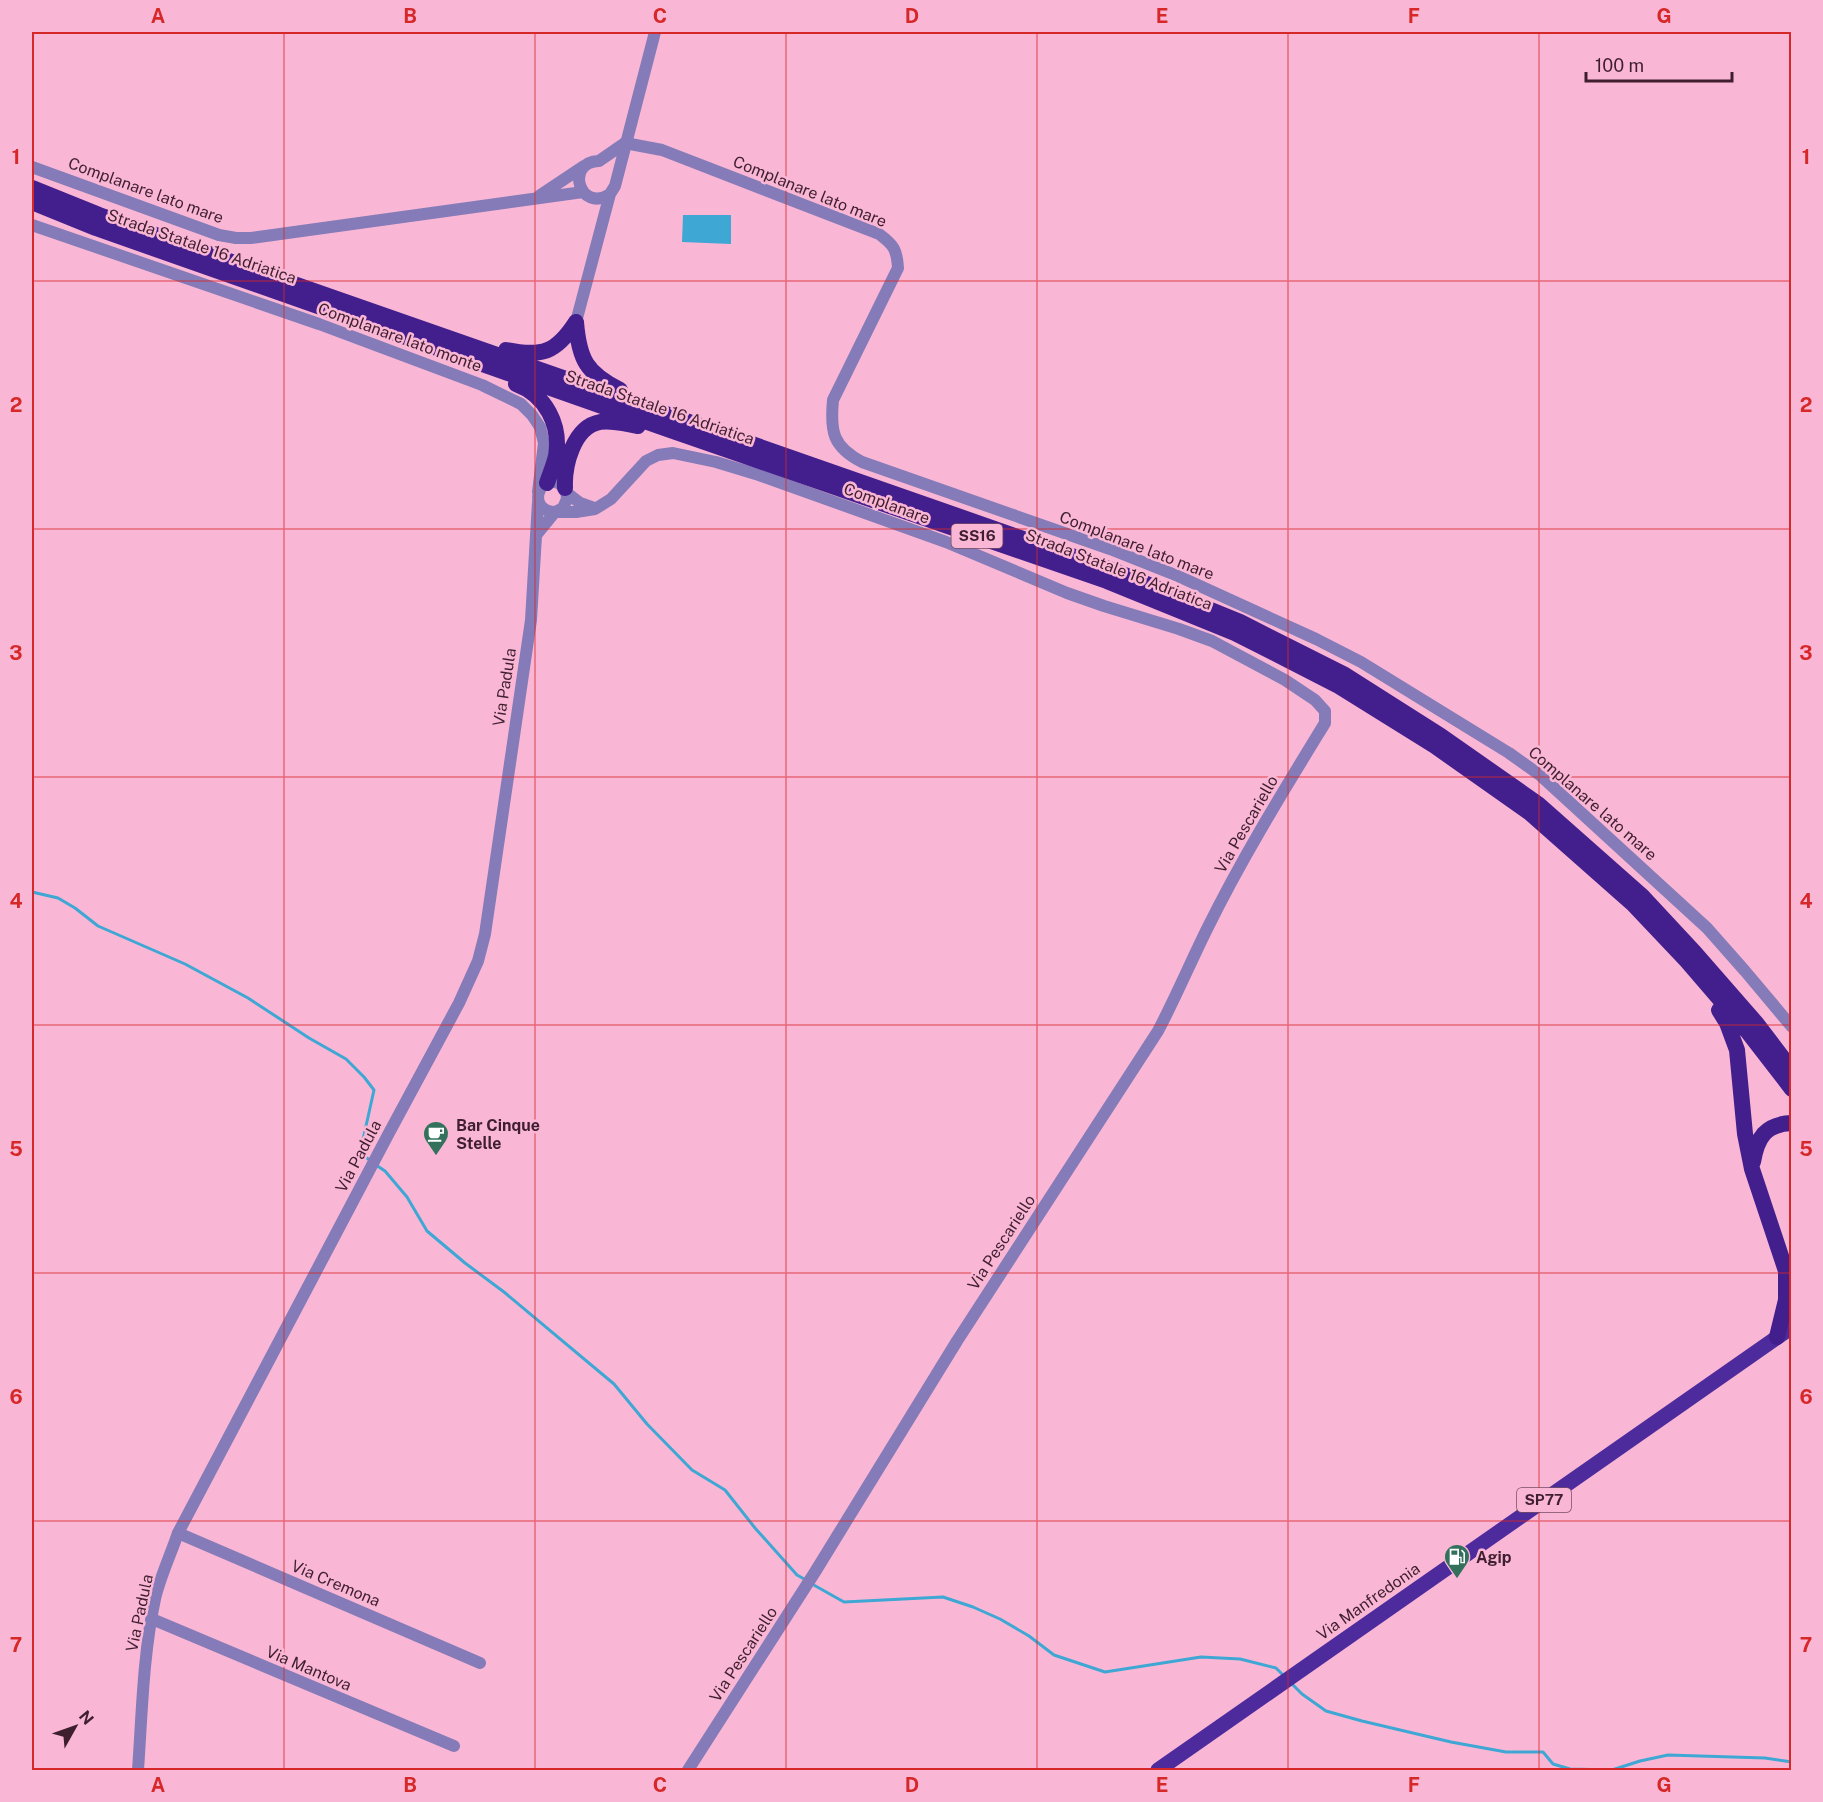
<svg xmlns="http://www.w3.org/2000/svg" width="1823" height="1802" font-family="'Public Sans',sans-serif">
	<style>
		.water { fill: #3ea7d4 }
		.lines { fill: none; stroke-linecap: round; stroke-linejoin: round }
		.stream { stroke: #3ea7d4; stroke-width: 3 }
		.minor { stroke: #847bb8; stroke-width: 12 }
		.tertiary { stroke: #847bb8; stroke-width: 12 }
		.primary { stroke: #4d2b9d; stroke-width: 15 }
		.trunk { stroke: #431f8e; stroke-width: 16 }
		.grid { fill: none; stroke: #d62828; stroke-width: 1.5; stroke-opacity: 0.55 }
		.labels { text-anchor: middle; stroke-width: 5; stroke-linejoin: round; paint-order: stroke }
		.shield { fill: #fab7d5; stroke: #774d61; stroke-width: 1.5 }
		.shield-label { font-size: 15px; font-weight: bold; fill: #3f1f2f }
		.street-label { font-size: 16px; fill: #3f1f2f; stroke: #fab7d5 }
		.poi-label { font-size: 16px; font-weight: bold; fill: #3f1f2f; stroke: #fab7d5; text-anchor: start }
		.neatline { fill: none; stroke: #d62828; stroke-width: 2 }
		.grid-label { font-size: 20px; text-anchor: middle; font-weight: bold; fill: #d62828 }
	</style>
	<rect width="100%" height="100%" fill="#fab7d5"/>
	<path class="water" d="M683 215H731V244L682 242Z"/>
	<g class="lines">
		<path class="stream" d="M32 892 58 898 75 908 98 926 185 964 248 998 309 1038 346 1059 364 1077 374 1090 360 1153 371 1161
			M376 1165 385 1171 407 1197 427 1231 465 1263 504 1292 614 1384 647 1424 692 1470 725 1490 755 1528 797 1575 806 1580
			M812 1584 844 1602 943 1597 973 1607 1000 1619 1029 1636 1054 1655 1105 1672 1201 1657 1240 1659 1276 1668 1284 1676
			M1291 1683 1302 1694 1326 1711 1362 1721 1451 1742 1506 1752H1543L1553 1764 1570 1769 1612 1770 1640 1761 1668 1755 1765 1758 1792 1762"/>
		<path class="minor" d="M625 143 662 150 879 234C894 245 897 250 898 268L833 400C830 432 833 447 862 462L1110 549 1178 576 1316 639 1361 662 1509 753 1540 775 1707 928 1745 971 1792 1027
			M567 493 580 503 594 508
			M555 512H576L595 509 611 499 646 461 658 455 673 453 716 462 759 475 946 542 1067 593 1104 606 1179 629 1212 641 1285 680 1315 700 1325 711V723C1284 790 1243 856 1208 927 1191 961 1176 997 1158 1031L957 1341 815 1572 688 1770
			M178 1533 480 1663
			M152 1619 454 1746"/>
		<path class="tertiary" d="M32 167 219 235 236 238H251L583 192
			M610 194C580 214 564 162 599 161L625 143
			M539 196 584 166
			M32 225 319 324 482 385 521 404 532 415 540 427 544 443 538 492
			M576 322 610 194 615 186 655 32
			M537 534 555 512 563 508 567 499C567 492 565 486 558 483 538 474 527 511 555 512
			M138 1770C142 1713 143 1655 155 1599 160 1577 171 1554 178 1533L389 1133 459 1003 478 961 485 934 531 620 538 502"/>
		<path class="primary" d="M1158 1770 1792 1327"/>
		<path class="trunk" d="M32 188 99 215 294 284 1112 570 1240 622 1345 675 1441 736 1538 804 1642 896 1695 953 1757 1024 1792 1070
			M32 202 96 228 670 430 1107 581 1235 633 1337 685 1435 746 1530 813 1633 904 1687 961 1748 1032 1792 1089
			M576 322C579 359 586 373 620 390
			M506 350C542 357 556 353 576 322
			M516 384C546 395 561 425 556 456 554 465 550 474 547 483
			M565 488C564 466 573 427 600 422 612 420 626 424 638 426
			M1719 1010 1727 1023 1737 1050 1745 1134 1752 1169 1786 1271V1300L1777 1337
			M1753 1162C1757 1138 1765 1124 1792 1123"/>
	</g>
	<path class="grid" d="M284 32V1770M535 32V1770M786 32V1770M1037 32V1770M1288 32V1770M1539 32V1770M32 281H1792M32 529H1792M32 777H1792M32 1025H1792M32 1273H1792M32 1521H1792"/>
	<defs>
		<symbol id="cafe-pin" viewBox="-11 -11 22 30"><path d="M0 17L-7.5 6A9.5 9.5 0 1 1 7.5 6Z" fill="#33715d" stroke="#fab7d5"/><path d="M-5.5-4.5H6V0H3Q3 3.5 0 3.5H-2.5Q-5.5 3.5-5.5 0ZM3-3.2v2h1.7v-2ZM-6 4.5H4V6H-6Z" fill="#fff"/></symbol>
		<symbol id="fuel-pin" viewBox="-11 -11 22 30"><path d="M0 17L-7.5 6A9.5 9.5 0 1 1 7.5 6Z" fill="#33715d" stroke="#fab7d5"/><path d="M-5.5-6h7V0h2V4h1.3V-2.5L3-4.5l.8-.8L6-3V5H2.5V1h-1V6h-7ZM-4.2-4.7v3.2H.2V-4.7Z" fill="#fff"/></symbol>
	</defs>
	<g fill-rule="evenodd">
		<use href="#cafe-pin" x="421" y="1119" width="30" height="40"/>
		<use href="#fuel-pin" x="1442" y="1542" width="30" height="40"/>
	</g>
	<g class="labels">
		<g class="shield">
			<rect x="951.5" y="524" width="51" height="24" rx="4.5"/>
			<rect x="1517" y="1488" width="54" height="24" rx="4.5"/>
		</g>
		<g class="shield-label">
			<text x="977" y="541">SS16</text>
			<text x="1544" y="1505">SP77</text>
		</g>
		<g class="street-label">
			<text transform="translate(146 190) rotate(20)" y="6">Complanare lato mare</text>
			<text transform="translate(810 191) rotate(22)" y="6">Complanare lato mare</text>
			<text transform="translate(202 246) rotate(19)" y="6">Strada Statale 16 Adriatica</text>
			<text transform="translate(400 337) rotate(20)" y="6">Complanare lato monte</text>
			<text transform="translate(660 407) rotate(19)" y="6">Strada Statale 16 Adriatica</text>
			<text transform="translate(887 503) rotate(20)" y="6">Complanare</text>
			<text transform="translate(1137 545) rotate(21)" y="6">Complanare lato mare</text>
			<text transform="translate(1119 569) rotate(21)" y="6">Strada Statale 16 Adriatica</text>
			<text transform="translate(504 687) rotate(-81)" y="6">Via Padula</text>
			<text transform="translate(1593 803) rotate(41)" y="6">Complanare lato mare</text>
			<text transform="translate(1246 824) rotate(-60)" y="6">Via Pescariello</text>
			<text transform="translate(358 1156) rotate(-62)" y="6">Via Padula</text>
			<text transform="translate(1001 1242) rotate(-57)" y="6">Via Pescariello</text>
			<text transform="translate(336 1583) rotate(23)" y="6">Via Cremona</text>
			<text transform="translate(1368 1601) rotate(-35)" y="6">Via Manfredonia</text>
			<text transform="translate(139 1613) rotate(-78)" y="6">Via Padula</text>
			<text transform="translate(743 1654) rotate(-57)" y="6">Via Pescariello</text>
			<text transform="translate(309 1668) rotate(23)" y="6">Via Mantova</text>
		</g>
		<g class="poi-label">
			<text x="456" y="1131">Bar Cinque<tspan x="456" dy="18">Stelle</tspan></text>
			<text x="1476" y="1563">Agip</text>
		</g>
	</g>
	<rect width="1823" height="1802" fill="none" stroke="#fab7d5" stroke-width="66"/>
	<g transform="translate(75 1727) rotate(50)" stroke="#fab7d5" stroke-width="4.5" paint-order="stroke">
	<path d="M0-4.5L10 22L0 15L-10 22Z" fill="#3f1f2f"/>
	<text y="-9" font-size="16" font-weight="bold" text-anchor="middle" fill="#3f1f2f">N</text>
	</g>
	<path d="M1586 72v9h146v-9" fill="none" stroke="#3f1f2f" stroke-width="3"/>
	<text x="1595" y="72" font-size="18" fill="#3f1f2f" stroke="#fab7d5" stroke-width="4.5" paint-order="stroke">100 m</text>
	<rect x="33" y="33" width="1757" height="1736" class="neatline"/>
	<g class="grid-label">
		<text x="158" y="23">A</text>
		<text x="410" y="23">B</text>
		<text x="660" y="23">C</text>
		<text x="912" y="23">D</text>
		<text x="1162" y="23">E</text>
		<text x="1414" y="23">F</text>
		<text x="1664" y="23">G</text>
		<text x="16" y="164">1</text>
		<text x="1806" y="164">1</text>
		<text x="16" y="412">2</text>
		<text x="1806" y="412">2</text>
		<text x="16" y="660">3</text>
		<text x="1806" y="660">3</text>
		<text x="16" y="908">4</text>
		<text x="1806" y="908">4</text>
		<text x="16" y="1156">5</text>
		<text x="1806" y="1156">5</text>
		<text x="16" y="1404">6</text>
		<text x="1806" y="1404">6</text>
		<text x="16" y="1652">7</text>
		<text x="1806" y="1652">7</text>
		<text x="158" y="1792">A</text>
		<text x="410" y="1792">B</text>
		<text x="660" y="1792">C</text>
		<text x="912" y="1792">D</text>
		<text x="1162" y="1792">E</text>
		<text x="1414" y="1792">F</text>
		<text x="1664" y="1792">G</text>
	</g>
</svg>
